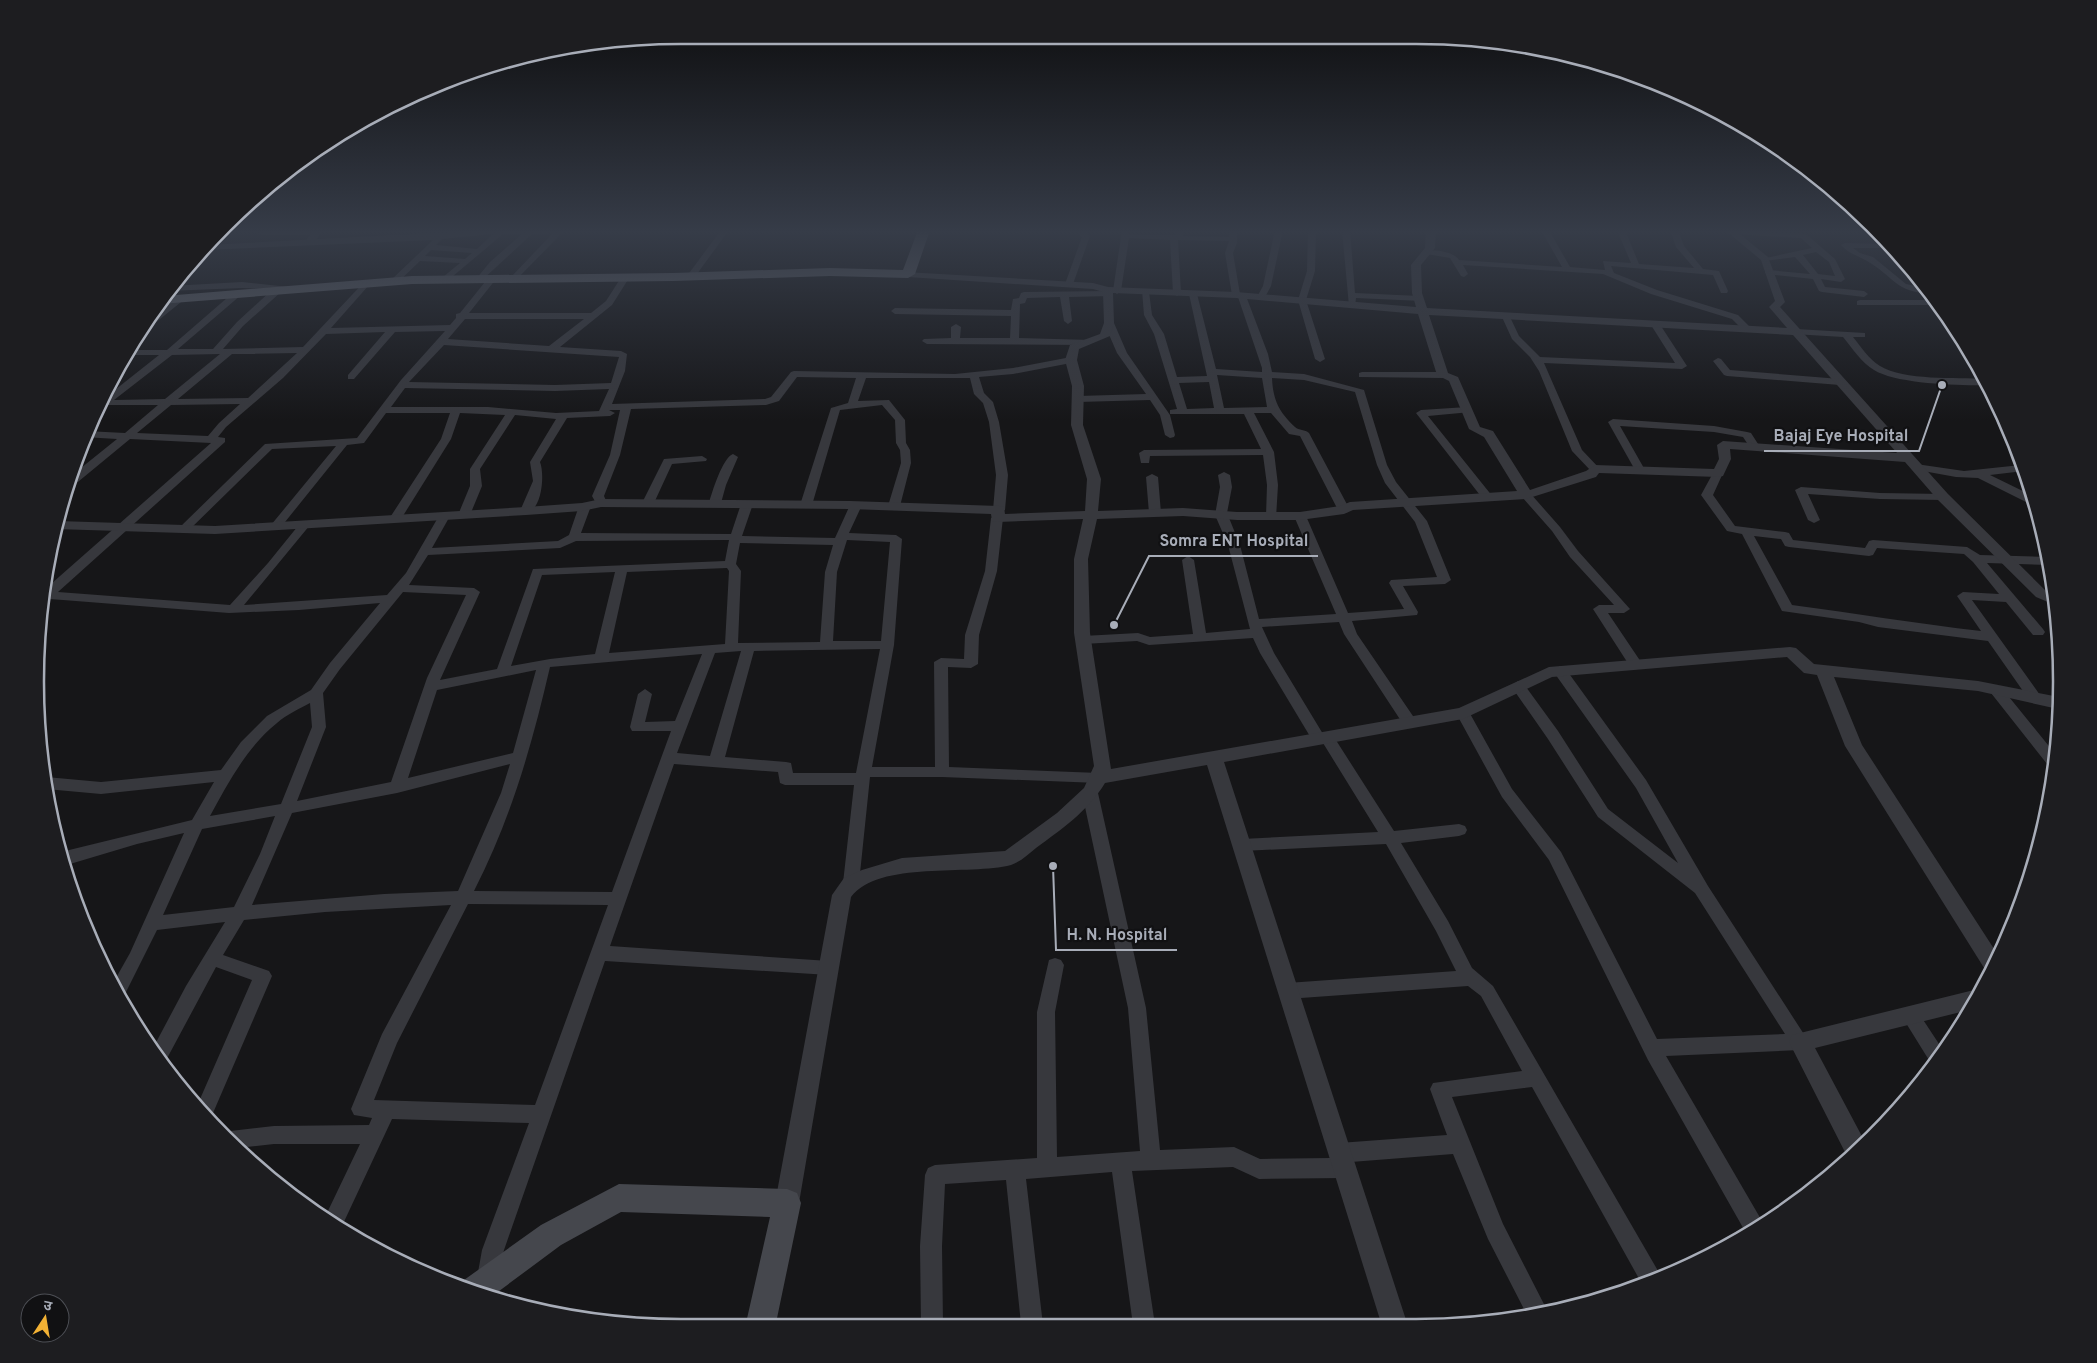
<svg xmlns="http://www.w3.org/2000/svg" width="2097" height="1363" font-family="Overpass,'Noto Sans Devanagari',sans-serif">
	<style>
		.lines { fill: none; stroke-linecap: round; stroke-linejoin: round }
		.minor { fill: #37383d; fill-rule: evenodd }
		.tertiary { fill: #37383d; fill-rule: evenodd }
		.secondary { fill: #45474d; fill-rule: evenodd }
		.trunk { fill: #5b5e65; fill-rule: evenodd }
		.rim { fill: none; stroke: #a8adb8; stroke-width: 2.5 }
		.leader { fill: none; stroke: #a8adb8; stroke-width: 2 }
		.callout-dot { fill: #a8adb8; stroke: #111113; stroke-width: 2 }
		.callout-label { font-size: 16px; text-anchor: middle; font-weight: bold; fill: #a8adb8; stroke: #111113; stroke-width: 4.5; stroke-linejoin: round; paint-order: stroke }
	</style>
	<rect width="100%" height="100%" fill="#161618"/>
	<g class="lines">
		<path class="minor" d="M487 230H588L562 233 514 282 511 281V277L553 233 532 234 480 282 476 279 490 262 522 234H503L446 282 443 281V277L460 263 420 261 397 283 390 281 433 240 204 250 208 245ZM493 234 477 249 436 245 442 239ZM431 250 472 253 465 259 425 256Z
			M721 230H729L694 278H688L687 276Z
			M1075 230H1084L1090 236 1073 284 1069 287 1065 284 1082 237Z
			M1122 230H1130L1129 234 1171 235H1175V230H1183V236L1229 237V230H1237V243L1233 253 1240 294 1246 296 1268 354 1272 372 1304 374 1364 390 1387 465 1396 482 1427 521 1451 580 1445 584 1403 586 1418 612 1417 615 1352 621 1357 634 1415 719 1417 723 1415 727H1405L1344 634 1339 622 1262 627 1274 653 1323 734H1332L1394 831 1459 824 1465 826 1467 830 1465 834 1459 836 1401 843 1448 921 1472 968 1493 986 1661 1276 1642 1284 1532 1087 1452 1097 1503 1224 1548 1312 1527 1315 1488 1239 1453 1154 1351 1162 1354 1168 1351 1175 1344 1178 1259 1179 1233 1167 1132 1171 1155 1325H1133L1112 1172 1026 1179 1043 1325 1021 1324 1006 1180 945 1184 942 1246 943 1324H921L920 1246 925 1175 928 1168 935 1165 1037 1158V1012L1049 960 1055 958 1061 960 1064 965 1055 1012 1057 1157 1140 1151 1128 1008 1082 793 1085 789H1095L1098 793 1146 1008 1160 1150 1234 1147 1260 1159 1331 1158 1329 1153 1332 1146 1339 1143 1447 1135 1430 1089 1433 1083 1522 1071 1481 996 1468 986 1287 999 1281 996 1278 991 1281 986 1287 983 1456 971 1436 931 1386 844 1242 851 1236 849 1234 845 1236 841 1242 839 1378 832 1323 743H1314L1260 653 1253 638 1149 645 1137 641 1083 644 1076 640 1083 636 1138 633 1150 637 1193 634 1182 560 1188 556 1194 560 1206 633 1250 629 1228 545 1215 515 1220 487 1218 475 1224 472 1230 475 1232 487 1227 513 1240 545 1259 619 1336 614 1294 516 1300 513 1306 516 1348 613 1404 609 1389 583 1391 580 1437 577 1415 522 1385 483 1377 465 1355 392 1304 380 1272 378C1273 400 1279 412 1295 427 1299 431 1305 429 1309 433L1350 510 1348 512 1344 513 1338 510 1300 436 1289 434 1271 413H1254L1274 452 1278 485 1276 518H1268L1266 516 1267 485 1263 455 1150 456 1149 463H1141L1139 453 1144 450 1261 449 1244 414H1170V410L1177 409 1154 334 1144 315 1142 290 1149 292 1152 315 1164 334 1177 377 1207 376 1189 294 1193 291 1197 294 1216 369 1262 372V368L1238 297 1232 295 1225 253 1229 241 1178 240 1181 293 1177 296 1173 293 1170 240 1129 238 1121 291 1117 294 1113 291ZM1217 375 1262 378 1267 407 1224 408ZM1209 382 1214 408 1187 409 1179 383Z
			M1275 230H1283L1271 286 1264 299 1261 300 1257 297 1263 286Z
			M1308 230H1316L1315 271 1306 300 1325 359 1320 362 1315 359 1298 300 1307 271Z
			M1342 230H1350L1355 293 1419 296 1422 297V301L1356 298 1355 306H1349Z
			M1541 230H1549L1570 267 1605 270 1603 261 1631 263 1617 230H1625L1639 264 1694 268 1676 247 1670 230H1678L1684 246 1703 269 1719 271 1728 291 1727 293H1721L1713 275 1611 266 1614 273 1657 290 1738 315 1753 330 1745 332 1732 319 1651 294 1603 274 1463 265 1468 274 1464 277 1461 276 1450 258 1421 253C1429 248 1454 251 1459 260L1562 267Z
			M1728 230 1806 234 1835 259 1845 279 1841 282 1821 279 1825 287 1864 291 1868 294 1864 297 1822 292 1819 291 1813 279 1766 274 1765 272 1769 270 1810 274 1795 257 1765 261 1761 259 1812 248 1801 238 1731 234H1728ZM1816 252 1829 262 1835 276 1818 274 1803 255Z
			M1868 230H1874L1886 243H1882Z
			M1845 243 1887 244 1891 248H1853L1860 253 1873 257 1906 284 1929 289 1932 294C1894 292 1895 277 1867 261 1857 255 1849 254 1841 245Z
			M625 275 629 278 612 305 560 347 621 351 627 354 625 371 612 404 765 399 771 397 791 372 794 371 955 374 1013 368 1071 357 1076 360 1071 363 1013 374 979 377 984 393 993 402 999 422 1008 475 1005 510 999 513 993 510 996 475 989 422 983 403 974 394 970 378H866L858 401 889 400 905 420 906 443 910 450 911 463 900 506 894 509 888 506 901 463 900 450 896 443 895 420 882 405 840 410 812 505 810 507H802L800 505 831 408 848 403 856 378 797 377 779 401 766 405 631 409 620 455 604 496 607 503 605 505H597L592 496 610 455 620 410H609L615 413 610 416 567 418 540 462C545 475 542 510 526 514L520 511 533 481 530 462 556 419 515 415 480 469 482 486 470 515 464 518 458 515 470 486V469L505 415 460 413 451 439 401 519 399 521H391L389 519 441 439 450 413H386L364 443 347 445 281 527 277 529 271 525 336 446 272 449 188 531H180V527L265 444 357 438 401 380 445 331 395 332 354 379H348V375L385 332 326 334 283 378 226 427 218 437 225 438V442L58 592 230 605 268 563 302 521H310V525L244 605 387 595 406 573 440 514 444 513 450 516 432 548 558 541 569 535 579 506 585 503 591 506 581 533 731 534 741 504 747 501 753 504 742 536 835 538 850 505 856 502 862 505 849 533 896 535 902 539 894 645 872 767H935L934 662 941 658 964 659 965 635 985 571 991 518 997 515 1003 518 997 571 979 635 978 664 971 668 948 667 949 767 1099 773 1104 774 1107 778 1104 782 1099 783 942 777H870L859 883 857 888 851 890 845 888 843 883 854 785H785L780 783 778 772 674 764 610 946 829 961 835 963 838 968 835 973 829 975 605 961 504 1250 496 1286 488 1289 480 1286 477 1278 482 1250 529 1123 392 1119 342 1226 326 1215 360 1144H274L237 1148 222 1132 274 1126 369 1125 372 1118 354 1115 351 1109 382 1034 451 905 325 912 244 920 223 955 269 971 272 976 210 1120 197 1106 252 980 216 967 164 1064 162 1065 152 1050 186 986 225 922 157 930 122 1000 120 1001 112 985 130 953 184 833 137 844 70 864H65L61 852 192 820 214 782 101 794 46 789V777L101 782 221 770 241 742 267 716 311 690 330 663 380 603 299 610 229 613 63 600 49 599 42 603 43 591 211 443 130 439 73 486 68 487 71 476 117 439 83 437 86 431 125 433 158 405H101L106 397 159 355H130L133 350H167L235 291H241V295L178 349H213L237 322 273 289 242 288 167 291 170 286 242 282 289 287V291H282L243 326 223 349 303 347 366 280 369 281V285L331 328 450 325 456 318V314L460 313 489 277 492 276 496 279 469 313H591L606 301 622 276ZM465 319H584L549 346 448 339ZM444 345 619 357 611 383 555 385 409 382ZM297 353 248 398 178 399 232 354ZM220 354 165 399 114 400 172 355ZM405 388 555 391 609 389 599 411 556 413 488 407H391ZM240 404 219 423 208 436 137 433 171 405ZM725 540H729L725 561 533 569 497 669 440 680 480 592 474 588 409 585 428 555 560 548 576 541ZM847 540 890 542 881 641H833L837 572ZM740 543 833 545 825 572 820 642 738 643 741 571 736 564ZM727 568 729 571 725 644 609 653 627 572ZM615 572 595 654 550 659 511 666 542 575ZM403 592 466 595 427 678 391 782 297 801 326 727 323 693 340 669ZM880 649 856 773H793L791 763 786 762 725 757 754 651ZM741 651 710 756 677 753 715 653ZM702 654 675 721 645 722 652 694 645 689 638 694 630 727 632 731H671L612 892 474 891C511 819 532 745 550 667ZM536 670 513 753 408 778 437 690ZM310 703 312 727 281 804 210 816C228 783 247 747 277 723 286 715 299 709 310 703ZM510 764 501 793 458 891 384 894 252 905 292 813 397 793ZM275 816 260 854 234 907 163 915 202 829ZM468 904 608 905 535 1105 374 1100 397 1043Z
			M1108 291 1112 294 1111 296 1069 297 1072 321 1068 324 1064 321 1060 297 1027 298 1025 303 1020 304 1019 338 1091 340 1093 342 1088 345 927 344 922 341 924 339 951 338V327L956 324 961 327 960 338H1010L1011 316 895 314 891 311 895 308 1011 310 1013 299 1019 298 1021 293 1024 292Z
			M179 296 186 298 149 328 145 329 152 317Z
			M1860 300H1936L1939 305H1857V301Z
			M1506 314 1510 317 1519 336 1540 357 1675 363 1651 325 1659 323 1687 366 1682 369 1544 363 1582 450 1600 469 1595 472 1591 471 1572 451 1539 371 1530 357 1512 339 1502 317Z
			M1109 320 1114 323 1127 353 1170 415 1175 435 1174 437 1170 438 1165 435 1160 415 1150 400 1078 402 1073 399 1078 396 1146 394 1117 353 1104 323Z
			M1796 329 1865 333V337H1853C1861 347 1869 359 1880 366 1904 381 1956 377 1985 379L1988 385C1962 386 1896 384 1874 370 1862 363 1852 348 1843 337L1793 334V330Z
			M1718 358 1721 359 1730 370 1840 379 1845 382 1840 385 1727 376 1724 375 1713 361Z
			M1362 372H1443L1448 375 1443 378 1359 377V373Z
			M1467 407 1471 408V412L1428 416 1493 497 1487 500 1483 499 1416 413 1421 410Z
			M1613 419 1714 426 1747 432 1751 433 1760 447 1759 449H1751L1743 437 1714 432 1620 426 1645 470 1640 473 1635 470 1608 422Z
			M733 454 738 457 726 485 721 503 719 505H711L709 503C712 492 723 457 733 454Z
			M702 456 707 459 706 461 672 464 654 503 652 505H644L642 503 664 459Z
			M1916 464 1964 471 2021 465 2024 471 1990 475 2033 496 2038 508 1978 478 1956 477 1912 469 1911 467Z
			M1718 470 1723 473 1713 495 1735 526 1785 532 1789 533 1793 540 1865 548 1869 541 1873 540 1967 547 1980 555 2047 557 2048 565 1987 563 2043 629 2045 632 2043 635H2033L2006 602 1972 600 2040 695 2042 698 2040 701H2030L1988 641 1878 627 1859 622 1782 611 1742 534 1727 531 1701 495 1713 473ZM1754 536 1781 539 1785 546 1789 547 1869 556 1873 555 1877 548 1964 554 1973 562 1999 594 1963 592 1957 596 1981 631C1918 624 1855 613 1792 605Z
			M1152 474 1158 477 1161 513 1155 516 1149 513 1146 477Z
			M1801 487 1880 493 1943 494 1949 497 1943 500 1880 499 1808 494 1820 520 1814 523 1808 520 1795 490Z
			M1526 492 1530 493 1560 527 1578 551 1630 609 1624 613H1608L1643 665 1641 668H1631L1593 609 1599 605H1614L1570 557 1552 531 1522 497V493Z
			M1560 666 1565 668 1646 780 1708 886 1809 1042 1807 1048 1800 1050 1666 1056 1762 1221 1763 1223 1746 1233 1648 1060 1549 860 1502 797 1456 713 1458 710H1468L1512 789 1561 852 1657 1039 1785 1034 1695 893 1598 817 1548 739 1511 686 1518 681 1523 683 1558 731 1608 809 1678 863 1636 788 1553 671Z
			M1996 685 2001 687 2057 756 2055 770 2051 769 1991 693 1989 690Z
			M1910 1007 1916 1009 1943 1050 1932 1065 1901 1015 1904 1009Z"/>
		<path class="tertiary" d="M258 230H320L322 232 313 244 310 245 305 242 310 235H262L259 234Z
			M1426 230H1436L1435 248 1421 265 1422 293 1427 308 1787 328 1769 307 1775 301 1761 260 1725 230H1735L1768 257 1785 302 1780 307 1948 494 2046 591 2053 594 2055 605 2036 597 1938 500 1905 462 1730 449 1731 459 1723 476 1718 477 1599 473 1596 477 1526 499 1353 510 1344 514 1300 520H1237L1183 516 1097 519 1088 559 1090 633 1111 769 1459 708 1549 667 1790 647 1796 648 1814 664 1978 681 2059 697 2058 709 1978 691 1834 677 1862 745 1998 955 1990 973 1986 971 1845 746 1817 675 1804 673 1787 657 1552 677 1463 719 1224 762 1408 1326H1382L1207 765 1105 783C1088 811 1062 829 1036 848 1029 854 1020 862 1011 865 970 876 879 860 851 897L799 1203 796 1212 787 1215 778 1212 775 1203 832 895 844 878 862 870 902 858 1005 851 1057 813 1084 788 1094 766 1074 633V559L1083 519 997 522 992 521 991 514 850 509 601 507 582 511 526 515 215 534 55 529 58 521 215 526 526 507 582 503 601 499 850 501 999 506 1004 507 1005 514 1085 511 1087 479 1071 425 1072 386 1065 360 1070 345 1100 334 1104 323 1103 292 1093 289 908 277 905 276V272L1093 283 1108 287 1236 292 1416 307 1412 293 1411 265 1425 248ZM1113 293 1236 298 1418 314 1437 375 1449 381 1469 429 1484 437 1517 491 1350 502 1340 506 1300 512H1237L1183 508 1098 511 1101 479 1083 425 1084 386 1077 360 1079 349 1110 336 1114 323ZM1429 315 1793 335 1897 453 1723 441 1717 445 1719 459 1714 469 1595 465 1586 471 1530 490 1493 431 1480 427 1458 377 1448 373Z
			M1978 989 1982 990 1973 1009 1815 1048 1865 1142 1848 1158 1789 1042 1792 1035Z"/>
		<path class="secondary" d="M619 1184 787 1189 797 1193 801 1203 776 1323H746L770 1217 621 1212 561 1245 491 1297 462 1286 464 1280 541 1225Z"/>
		<path class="trunk" d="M918 230H930L915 274 908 278 830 276 673 281 412 284 160 304 164 296 412 276 673 273 830 268 903 270Z"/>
	</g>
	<linearGradient id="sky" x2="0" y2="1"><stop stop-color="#0c0c0d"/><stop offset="0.55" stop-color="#363c48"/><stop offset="1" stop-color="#363c48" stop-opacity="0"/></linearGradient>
	<rect width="2097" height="421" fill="url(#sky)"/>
	<path d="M0 0H2097V1363H0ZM681 44H1416A637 637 0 0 1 2053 681V682A637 637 0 0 1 1416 1319H681A637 637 0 0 1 44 682V681A637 637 0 0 1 681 44Z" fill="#1d1d20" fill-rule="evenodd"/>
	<path class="rim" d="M681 44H1416A637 637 0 0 1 2053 681V682A637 637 0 0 1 1416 1319H681A637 637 0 0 1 44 682V681A637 637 0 0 1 681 44Z"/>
	<path class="leader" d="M1942 385L1919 451H1764M1114 625L1149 556H1318M1053 866L1056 950H1177"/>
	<g class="callout-dot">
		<circle cx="1942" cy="385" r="5"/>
		<circle cx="1114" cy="625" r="5"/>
		<circle cx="1053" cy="866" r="5"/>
	</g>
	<g class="callout-label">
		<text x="1841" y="441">Bajaj Eye Hospital</text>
		<text x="1234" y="546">Somra ENT Hospital</text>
		<text x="1117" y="940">H. N. Hospital</text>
	</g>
	<g transform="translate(45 1318) rotate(12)"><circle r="24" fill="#111113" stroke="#4d4f55"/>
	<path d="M0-4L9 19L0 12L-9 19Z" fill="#f2b134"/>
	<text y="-8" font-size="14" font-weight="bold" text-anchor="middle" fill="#a8adb8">उ</text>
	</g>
</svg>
